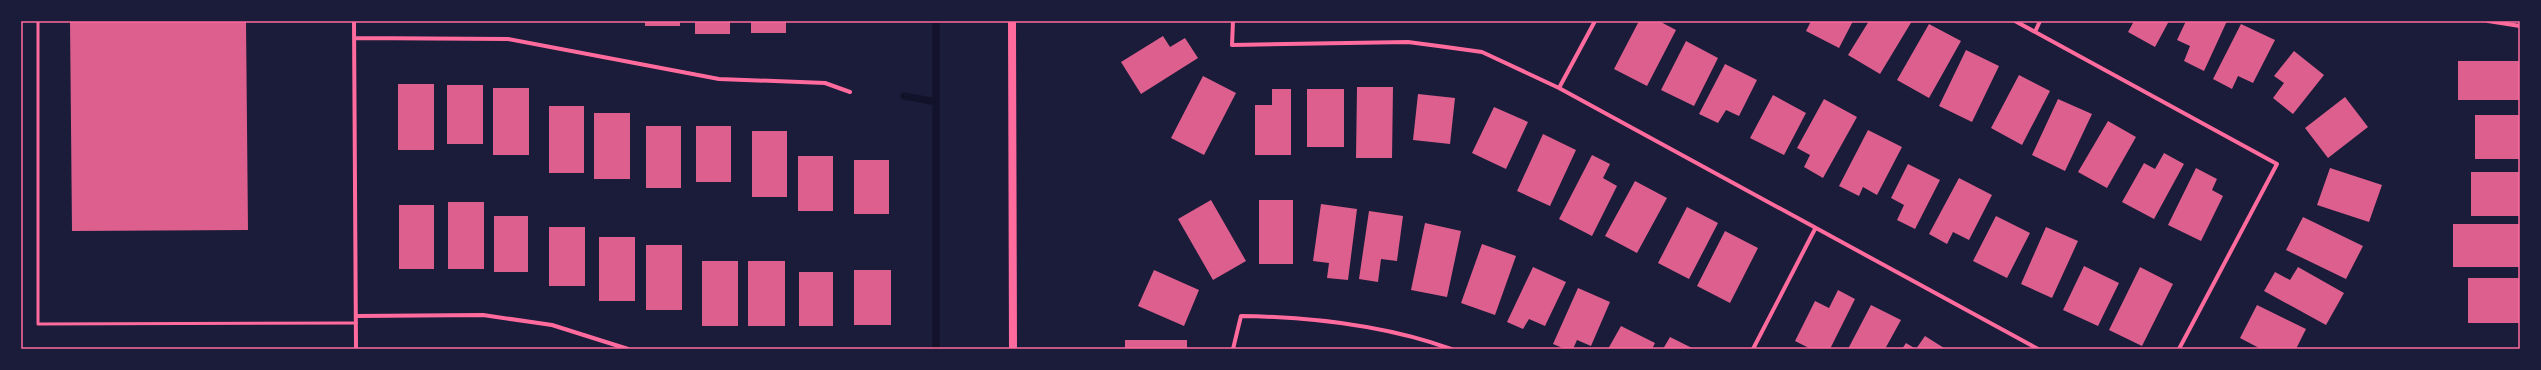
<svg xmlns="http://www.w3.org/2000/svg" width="2541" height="370" font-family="Manrope,sans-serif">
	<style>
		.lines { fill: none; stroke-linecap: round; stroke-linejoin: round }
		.stream { stroke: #12122b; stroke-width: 7 }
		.building { fill: #dd5f8e }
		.service { stroke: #ff6b9d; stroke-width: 3 }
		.minor { stroke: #ff6b9d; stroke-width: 4 }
		.secondary { stroke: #ff6b9d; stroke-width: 8 }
		.neatline { fill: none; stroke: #ff6b9d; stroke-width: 1.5 }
	</style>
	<rect width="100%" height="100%" fill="#1b1b3a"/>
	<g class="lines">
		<path class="stream" d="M936 21V349
			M904 96 936 102"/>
	</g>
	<path class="building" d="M70 21H246L248 230 72 231Z
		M645 21H680V26H645Z
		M695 21H730V34H695Z
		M751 21H786V33H751Z
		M1639 21H1659L1676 30 1647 86 1614 69Z
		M1811 21H1853L1839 48 1806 31Z
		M1869 21H1912L1880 74 1848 55Z
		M2134 21H2169L2155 47 2128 32Z
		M2186 21H2227L2204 71 2184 61 2190 46 2177 40Z
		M1929 24 1961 41 1929 98 1897 80Z
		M2241 24 2275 40 2253 83 2238 76 2232 89 2213 79Z
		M1163 36 1170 47 1185 38 1198 58 1141 94 1121 62Z
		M1686 41 1718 58 1694 106 1661 90Z
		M1966 50 1999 66 1972 122 1939 106Z
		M2294 51 2324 75 2293 114 2273 98 2284 83 2274 76Z
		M2458 61H2520V100H2458Z
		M1725 64 1757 80 1739 116 1726 110 1718 123 1699 114Z
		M2019 75 2050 91 2022 145 1991 128Z
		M1203 76 1236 93 1204 155 1171 138Z
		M398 84H434V150H398Z
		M447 85H483V144H447Z
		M1357 87H1393L1392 158H1356Z
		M493 88H529V155H493Z
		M1272 89H1291V155H1255V105H1272Z
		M1307 89H1344V147H1307Z
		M1418 94 1455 98 1450 144 1413 140Z
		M1773 95 1806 113 1784 155 1750 138Z
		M2345 97 2368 127 2328 158 2305 128Z
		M1824 99 1857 117 1823 178 1804 167 1810 155 1797 148Z
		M2058 99 2092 114 2065 171 2032 155Z
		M549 106H584V173H549Z
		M1494 107 1528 122 1506 169 1472 153Z
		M594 113H630V179H594Z
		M2475 115H2520V159H2475Z
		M2108 121 2136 137 2107 188 2078 172Z
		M646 126H681V188H646Z
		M696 126H731V182H696Z
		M1868 130 1902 147 1877 195 1863 187 1859 196 1839 186Z
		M752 131H787V197H752Z
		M1543 134 1576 150 1550 206 1517 191Z
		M2164 153 2184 164 2154 219 2122 202 2144 163 2155 169Z
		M1592 155 1610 164 1603 178 1617 186 1592 236 1559 219Z
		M798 156H833V211H798Z
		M854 160H889V214H854Z
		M1908 164 1940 180 1915 229 1897 220 1904 205 1891 198Z
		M2196 168 2217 179 2212 190 2223 196 2201 241 2168 225Z
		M2330 168 2382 185 2369 222 2317 205Z
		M2471 172H2520V216H2471Z
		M1959 178 1992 195 1969 240 1953 232 1947 244 1929 234Z
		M1635 181 1667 198 1637 253 1605 236Z
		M1211 200 1246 261 1213 280 1178 219Z
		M1259 200H1293V264H1259Z
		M448 202H484V269H448Z
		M1321 204 1357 209 1348 280 1327 278 1329 263 1313 261Z
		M399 205H434V269H399Z
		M1687 207 1718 223 1689 279 1658 263Z
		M1369 211 1403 216 1397 261 1381 259 1378 282 1359 279Z
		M494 216H528V272H494Z
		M1996 216 2030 233 2007 278 1973 261Z
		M2303 217 2363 246 2346 279 2286 250Z
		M1425 223 1461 231 1447 297 1411 290Z
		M2453 224H2520V267H2453Z
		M549 227H585V286H549Z
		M2046 227 2078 241 2052 298 2021 284Z
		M1725 231 1758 248 1730 303 1697 286Z
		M599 237H635V301H599Z
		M1482 244 1516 256 1495 315 1461 303Z
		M646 245H682V310H646Z
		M702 261H738V326H702Z
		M748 261H785V326H748Z
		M2084 266 2119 283 2098 326 2063 310Z
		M1533 267 1566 282 1545 326 1529 319 1523 329 1507 322Z
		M2140 267 2173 284 2142 346 2109 330Z
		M2298 267 2344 293 2326 325 2264 291 2275 272 2290 280Z
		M854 270H891V325H854Z
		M1154 270 1199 290 1184 326 1138 306Z
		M799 272H833V326H799Z
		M2468 278H2520V323H2468Z
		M1578 288 1610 302 1591 346 1577 340 1573 349H1565L1553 344Z
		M1838 290 1855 299 1830 349H1811L1795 341 1815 301 1829 308Z
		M1871 305 1901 320 1885 349H1848Z
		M2257 305 2306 329 2296 349H2261L2240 338Z
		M1621 326 1655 343 1652 349H1608Z
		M1925 336 1944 348 1943 349H1916Z
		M1670 337 1694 349H1663Z
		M1125 340H1187V349H1125Z
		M1906 343 1916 349H1902Z"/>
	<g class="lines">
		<path class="service" d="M38 21V324L356 323"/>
		<path class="minor" d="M354 21 356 349
			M1233 21 1232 45 1408 42 1446 47 1482 52 1559 88 2038 349
			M2015 21 2277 164 2179 349
			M2488 21 2520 26
			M2035 32 2040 21
			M354 38 508 39 719 79 825 83 850 92
			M1559 88 1595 21
			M356 316 483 315 552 325 628 349
			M1233 349 1241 316C1312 317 1384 325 1451 349
			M1753 349 1815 229"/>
		<path class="secondary" d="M1012 21 1013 349"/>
	</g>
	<rect width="2541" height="370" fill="none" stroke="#1b1b3a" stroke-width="44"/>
	<rect x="22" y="22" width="2497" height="326" class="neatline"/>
</svg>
